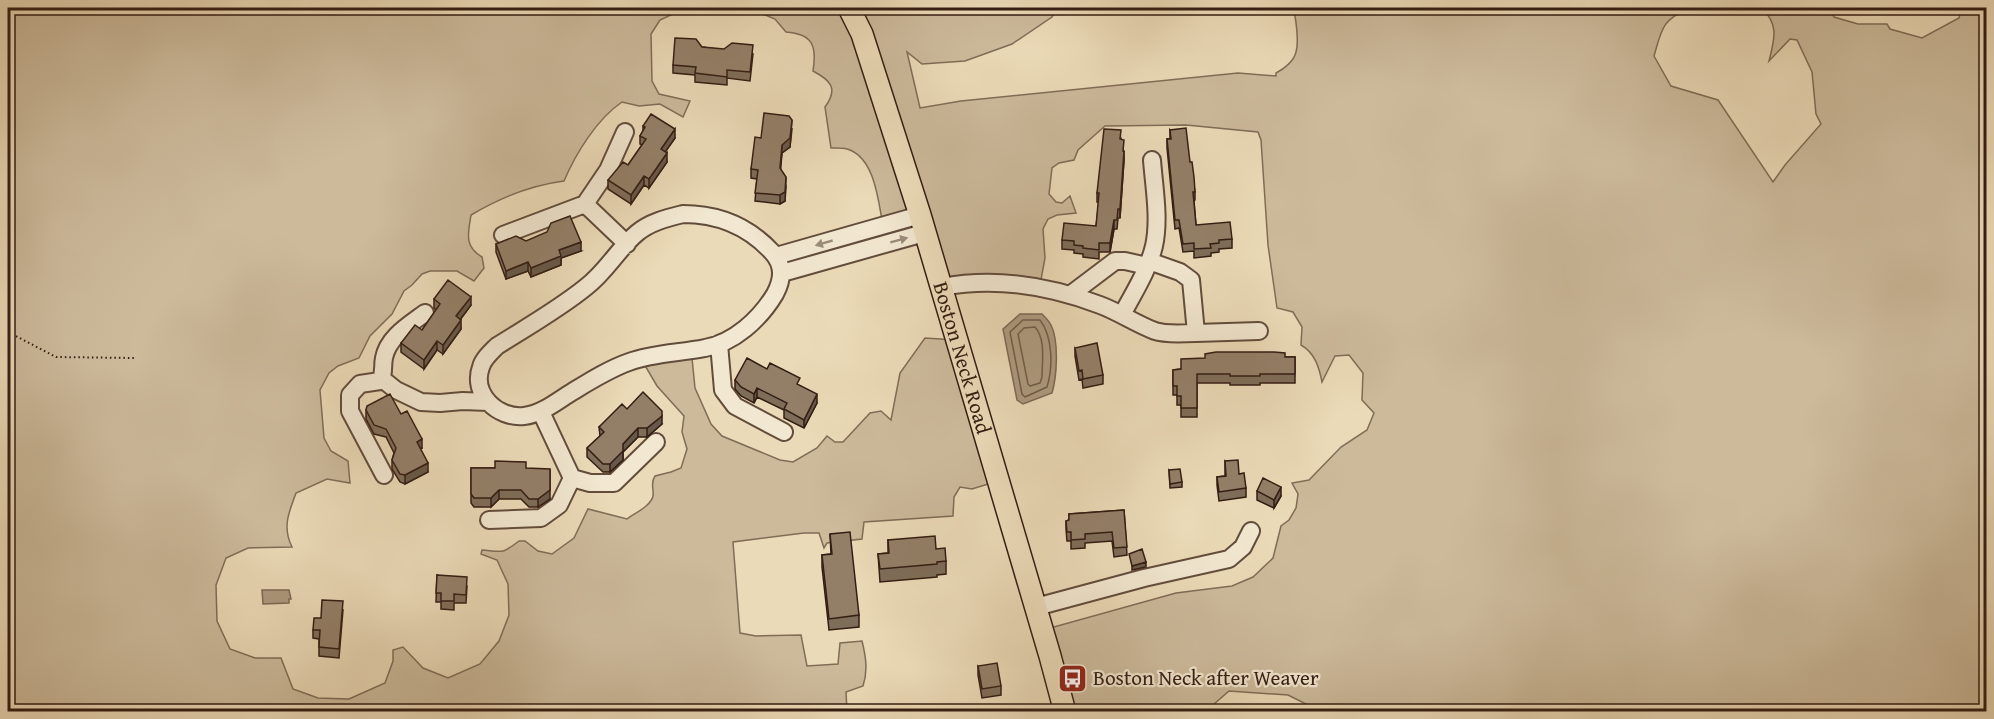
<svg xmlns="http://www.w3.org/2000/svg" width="1994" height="719" font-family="'Gentium Book Plus',serif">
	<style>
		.green { fill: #ccba9b; stroke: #806c57; stroke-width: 1.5 }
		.water { fill: #ad9a7f; stroke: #7d6854; stroke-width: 1.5 }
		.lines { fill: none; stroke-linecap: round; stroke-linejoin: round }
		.shore { stroke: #705c49; stroke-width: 1.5 }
		.minor-casing { stroke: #624c3c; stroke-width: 20 }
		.major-casing { stroke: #341d13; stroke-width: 24 }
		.path { stroke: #341d13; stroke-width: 2; stroke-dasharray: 1.5 3; stroke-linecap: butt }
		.minor { stroke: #f2e7d0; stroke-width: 16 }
		.major { stroke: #ebdab7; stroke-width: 21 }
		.wall { fill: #7e6d59; stroke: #341d13; stroke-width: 1.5 }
		.shaded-wall { fill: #675949; stroke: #341d13; stroke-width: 1.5 }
		.building { fill: #937f68; stroke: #341d13; stroke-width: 1.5 }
		.oneway { fill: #9c8c7b }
		.labels { text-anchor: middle; stroke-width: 4.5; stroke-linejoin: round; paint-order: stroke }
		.street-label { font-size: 21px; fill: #341d13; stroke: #f2e7d0 }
		.poi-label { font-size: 21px; fill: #341d13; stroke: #f2e7d0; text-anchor: start }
	</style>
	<rect width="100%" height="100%" fill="#ebdab7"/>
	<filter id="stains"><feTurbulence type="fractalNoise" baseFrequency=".00333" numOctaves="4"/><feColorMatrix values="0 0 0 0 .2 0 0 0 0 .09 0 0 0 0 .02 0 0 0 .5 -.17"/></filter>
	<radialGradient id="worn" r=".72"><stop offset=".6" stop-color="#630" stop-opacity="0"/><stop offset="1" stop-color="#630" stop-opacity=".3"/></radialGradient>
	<path class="green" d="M8 8H1057L1052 17 1012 44 965 61 922 64 907 52 920 108 961 101 1238 73 1276 76V73C1284 69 1294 61 1296 52 1299 42 1296 17 1293 8H1689C1661 21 1662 29 1654 56L1671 86 1718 100 1773 182 1785 165 1821 124 1816 114 1812 72 1797 40 1790 39 1769 61C1774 41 1780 24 1761 8H1829L1834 17 1858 24H1887L1890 29 1922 38 1959 18 1962 8H1986V711L1322 712 1288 695 1229 691 1206 711H1066L1043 630 1176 593 1232 586 1253 577 1273 558 1281 526 1289 520 1296 508 1298 494 1292 483 1309 480 1341 447 1367 430 1374 413 1362 400 1363 373 1349 355 1335 356 1322 382C1319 367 1315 353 1301 345L1302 327 1293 312 1277 308 1268 245 1261 140 1258 132 1186 125 1105 126 1078 150 1074 160 1059 163 1052 168 1049 194 1056 202 1062 203 1070 196 1076 213 1057 215 1048 219 1043 229 1045 258 1040 285 946 286 926 226 868 241 865 235 882 220C878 198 874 160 850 150 845 147 837 148 831 148L825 107C839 88 830 80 813 71 817 46 813 34 786 32L775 19 763 14 677 12 660 20 651 34 652 81 659 94 690 101 683 117 660 104 639 106 622 102C597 119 576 153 564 181 532 185 498 199 471 215 468 234 464 246 482 257L484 268 474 281 457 271H430L422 274 412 285 404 291 392 314 370 336 359 358 338 366 329 373 320 390 324 438 331 451 348 461 350 483 327 479 296 493C289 512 282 527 292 547L248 548 226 558 216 585 217 621 230 649 255 658H281L293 689 318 698 349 699 385 683 393 661V650L403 647 423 668 448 678 480 664 499 641 509 615 508 584 497 560 481 554 482 550C504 552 502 554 519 541H525L538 551 552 554 574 538 588 509 627 519C635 513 651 506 653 496 654 488 650 483 655 476L671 472 681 468 687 449 682 432 684 416 657 386 640 357 691 348 695 388 711 424 722 436 780 460 793 462 817 448 827 436 835 442H843L870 413 881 411 891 420 900 373 925 338 956 340 998 481 972 489 960 487 954 497 953 516 864 522 862 539 827 543 824 548 819 533H804L733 542 740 633 756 636 801 635 807 666 838 664 840 643 862 641C866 657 868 671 863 686L846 692 847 711H8Z"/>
	<path class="water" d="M1020 314H1042C1045 317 1049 321 1051 325 1059 341 1057 376 1052 393L1023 404 1017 400 1003 329Z
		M262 590H289L291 599H289V603L263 604Z"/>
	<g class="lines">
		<path class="shore" d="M1023 320H1040C1053 337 1053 367 1047 387L1025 397 1022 394 1010 332Z
			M1035 327C1046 339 1042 362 1042 377L1040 383 1030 386 1028 384 1018 334 1024 328Z"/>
		<defs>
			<path id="minor" d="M585 204 627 244
				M683 214C719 214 748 226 772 252 784 265 783 279 775 294 760 319 734 343 705 348 680 353 653 353 629 362 609 369 590 381 572 392 557 401 542 414 524 416 498 419 471 394 481 367 483 359 491 352 497 346 527 327 559 309 586 287 606 272 618 249 637 233 650 222 667 218 683 214Z
				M503 235 585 204 608 170 625 132
				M776 256 920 215
				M1149 261 1180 272 1191 280 1196 333 1259 331
				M782 273 924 233
				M942 287C995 277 1050 286 1100 305 1119 312 1136 324 1155 331 1167 335 1183 333 1196 333
				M1070 295 1115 261H1125L1147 266
				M1122 315C1134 292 1148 271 1154 246 1160 219 1154 187 1152 160
				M719 344 723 390 735 406 784 432
				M381 378 396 390 421 402 440 403 463 401 488 402
				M541 412 572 478
				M384 475 350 411V395L360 384 380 381C385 372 382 367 384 358 388 337 409 325 425 313
				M489 520 541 518 559 505 572 478 590 483H614L656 442
				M1036 607 1144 578 1229 559 1243 547 1251 531"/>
			<g id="major">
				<path id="s1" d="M849 8 862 34 920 215 1050 656 1065 712"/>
			</g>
		</defs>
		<use href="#minor" class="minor-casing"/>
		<use href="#major" class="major-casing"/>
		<path class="path" d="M8 332 56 357 134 358"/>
		<use href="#minor" class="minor"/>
		<use href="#major" class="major"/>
	</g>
	<path class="wall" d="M702 47 753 54 750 81 727 78V85L695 82V75L673 73V65Z
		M643 126 675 138 665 152 667 162 649 188 644 185 631 204 608 189V180L628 165 642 145 640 144V136L643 131Z
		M792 129 790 147 782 153 780 169 786 186 785 201 780 204 755 201 757 179 751 178V169L761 138Z
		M1170 130 1190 162 1195 192V200L1194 201 1196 225 1232 239V248L1219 249V252L1211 253V256L1194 258V251L1183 252 1179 228 1175 229 1167 148V139H1170Z
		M1121 139 1123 151 1124 160 1120 218H1118L1117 229H1114L1110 252H1099V259L1083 257V254L1074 253V250L1062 249V240L1096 226 1099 202H1097V193Z
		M526 241 581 251 561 258V265L531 277 528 271 506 279 496 252V244Z
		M434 299 471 305 460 320 461 329 443 354 437 350 424 369 401 352V343L422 330 436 310 434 308Z
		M1075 348 1103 375V384L1083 388 1082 379 1079 380 1075 356Z
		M1285 357H1295V383H1260V385H1230V383H1197V417H1181V405H1177V395H1173V370Z
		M735 380 800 386 817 403 804 428 784 418V410L757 397 754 403 741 396 735 389Z
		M627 409 662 424 647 437H638L623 452V460L610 472H603L587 457V448L600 436 599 427Z
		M366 410 401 414 422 448 420 449 428 472 405 484 400 482 392 469V460L394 453 386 437 374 434 366 419Z
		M1225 461 1239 474 1246 488V497L1219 501 1217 485V477L1225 476Z
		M471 468H526L550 499 538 507H529L521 499H499L491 507H474L471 503Z
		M1169 470 1182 482V487L1170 488Z
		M1257 491 1281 496 1274 508 1257 500Z
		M1124 510 1127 555 1114 557 1112 541 1085 543V548L1071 549V541H1067L1066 529V521L1069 520V514Z
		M830 534 859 615V627L829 630 822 567V555L831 554Z
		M888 540 936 549 946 561V574L937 575V577L880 582 878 554 888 553Z
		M437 575 467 586 466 603H454V610L441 609V602H436Z
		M343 610 339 658 319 656V639L313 638V630L321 618Z
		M978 666 1001 686V695L982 698 978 675Z"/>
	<path class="shaded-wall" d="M792 120 790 147 782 153 780 177 782 145Z
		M675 129V138L661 158V149Z
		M1124 151V160L1120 218V209Z
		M667 153V162L649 188V179Z
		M644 176V185L631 204V195Z
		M786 177 785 201 780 204V195Z
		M1114 220V229L1110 252V243Z
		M581 242V251L561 258V265L531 277V268L559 250Z
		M528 262V271L506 279V271Z
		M471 297V305L456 325V316Z
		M461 320V329L443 354V345Z
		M437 341V350L424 369V360Z
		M757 388V397L754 403V394Z
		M817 394V403L804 428V420Z
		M662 416V424L647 437V428Z
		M638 428V437L623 452V460L610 472V464L623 444Z
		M422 439V448L417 451V442Z
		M428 463V472L405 484V475Z
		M550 469V499L538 507V499Z
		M1281 487V496L1274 508V500Z
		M499 490V499L491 507V498Z
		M1146 562V567L1132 570V566Z"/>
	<path class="building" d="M675 38 696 39 702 47 724 49 732 43 753 45 750 72 727 70V77L695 73 696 67 673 65Z
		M764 113 789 116 792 120 790 138 782 145 780 168 786 177 785 192 780 195 755 193 758 170 751 169 755 137 761 138Z
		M651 114 675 129 661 149 667 153 649 179 644 176 631 195 608 180 623 162 628 165 646 139 640 136 645 127 643 126Z
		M1186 128 1190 162H1192L1194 177 1195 192H1193L1196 225 1230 222 1232 239 1219 240V243L1210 244 1211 248 1194 249V243L1183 244 1179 220H1175L1167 139H1171L1170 130Z
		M1104 129 1121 130 1120 139 1124 140 1123 151H1124L1120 209H1118L1117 220H1114L1110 243H1099V250L1083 248V246L1074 245V241L1062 240 1064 223 1096 226 1099 193H1097Z
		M570 216 581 242 559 250 561 256 531 268 528 262 506 271 496 244 516 236 526 241 547 232 551 223Z
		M448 280 471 297 456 316 461 320 443 345 437 341 424 360 401 343 415 325 422 330 440 304 434 299Z
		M1097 343 1103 375 1083 379 1082 370 1079 371 1075 348Z
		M1216 352H1274L1285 353V357H1295V374H1260V376H1230V374H1197V408H1181V396H1177V386H1173V370L1181 369V359L1205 358V354Z
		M747 358 767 369 770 363 800 378 797 384 817 394 804 420 784 409 787 403 757 388 754 394 741 387 735 380Z
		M643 392 662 411V416L647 428H638L623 444V451L610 464H603L587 448 604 432 599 427 622 404 627 409Z
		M390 394 401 414 407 411 422 439 417 442 428 463 405 475 400 474 392 460 396 448 386 429 374 425 366 410 367 406Z
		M1238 460 1239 474 1244 473 1246 488 1219 492 1217 477 1226 476 1225 461Z
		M495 461 526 462V468L550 469V490L538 499H529L521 490H499L491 498H474L471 494V468H495Z
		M1180 469 1182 482 1170 484 1169 470Z
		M1263 478 1281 487 1274 500 1257 491Z
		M1124 510 1127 547 1114 548 1112 532 1085 534V539L1071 540V532H1067L1066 521 1069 520V514Z
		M850 532 859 615 829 619 822 555 832 554 830 534Z
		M935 536 936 549 945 548 946 561 937 562V564L880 569 878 554 889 553 888 540Z
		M1142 549 1146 562 1132 566 1129 554Z
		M437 575 467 577 466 595 454 594V601H441V593H436Z
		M322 600 343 601 339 649 319 647 320 630H313L314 618H321Z
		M997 663 1001 686 982 689 978 666Z"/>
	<defs><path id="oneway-solid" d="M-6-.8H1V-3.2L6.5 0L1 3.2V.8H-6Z" transform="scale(1.5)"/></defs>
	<g class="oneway">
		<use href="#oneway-solid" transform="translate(899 240) rotate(-15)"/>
		<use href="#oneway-solid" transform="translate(824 243) rotate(164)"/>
	</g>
	<defs>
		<symbol id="bus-square" viewBox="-11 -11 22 22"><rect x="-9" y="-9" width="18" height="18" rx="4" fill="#8f2418" stroke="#f2e7d0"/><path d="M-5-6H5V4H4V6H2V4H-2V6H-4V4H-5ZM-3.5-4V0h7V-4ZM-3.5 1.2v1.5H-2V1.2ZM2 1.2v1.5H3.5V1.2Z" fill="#fff"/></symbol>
	</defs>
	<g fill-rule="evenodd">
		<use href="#bus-square" x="1056" y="662" width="33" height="33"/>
	</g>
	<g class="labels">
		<g class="street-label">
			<text dy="7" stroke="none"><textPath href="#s1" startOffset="368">Boston Neck Road</textPath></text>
		</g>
		<g class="poi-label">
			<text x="1093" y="685">Boston Neck after Weaver</text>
		</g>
	</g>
	<rect width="1994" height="719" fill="none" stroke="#ebdab7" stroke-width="30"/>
	<rect x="9" y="9" width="1976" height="701" fill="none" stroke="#341d13" stroke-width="3"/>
	<rect x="15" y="15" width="1964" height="689" fill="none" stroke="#341d13" stroke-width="1.5"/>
	<rect width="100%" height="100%" filter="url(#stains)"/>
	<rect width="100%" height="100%" fill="url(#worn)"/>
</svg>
